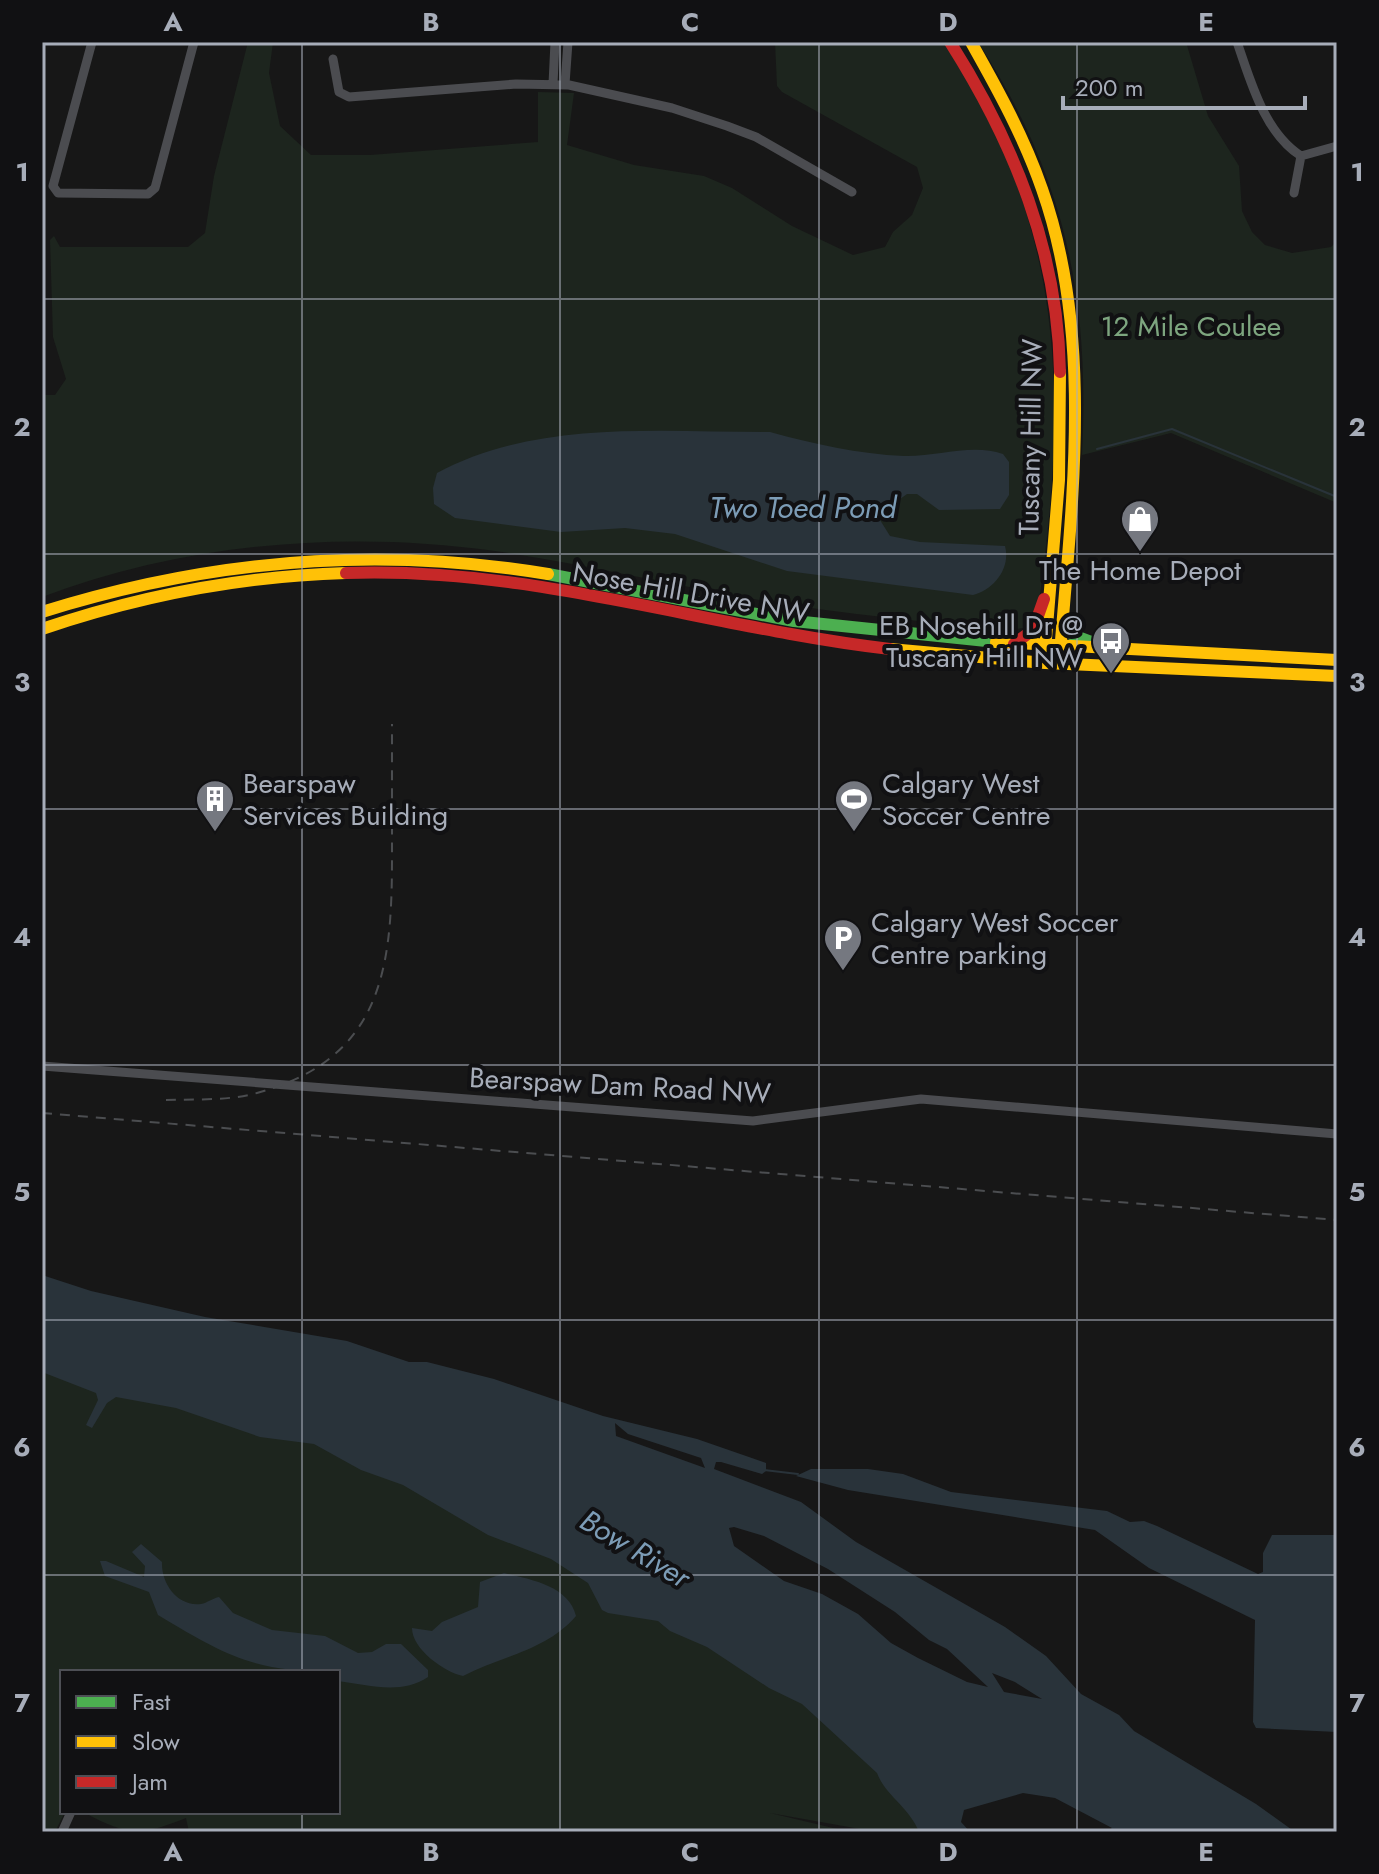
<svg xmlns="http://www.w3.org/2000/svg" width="1379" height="1874" font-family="Jost,sans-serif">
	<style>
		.green { fill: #1d251e }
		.water { fill: #29333a; fill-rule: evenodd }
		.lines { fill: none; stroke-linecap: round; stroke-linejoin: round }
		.stream { stroke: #29333a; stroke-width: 2 }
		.street { stroke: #4b4c50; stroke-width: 9 }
		.fast { stroke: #4caf50; stroke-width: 12 }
		.slow { stroke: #ffc107; stroke-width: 12 }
		.jam { stroke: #c62828; stroke-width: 12 }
		.rail { stroke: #4b4d50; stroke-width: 2; stroke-dasharray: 10 8; stroke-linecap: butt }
		.grid { fill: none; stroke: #a7adb9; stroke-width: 2; stroke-opacity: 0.55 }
		.labels { text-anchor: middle; stroke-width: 8; stroke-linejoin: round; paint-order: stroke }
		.park-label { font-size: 28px; fill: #7da57f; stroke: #111113 }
		.street-label { font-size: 28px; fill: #a7adb9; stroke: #111113 }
		.poi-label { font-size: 28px; fill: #a7adb9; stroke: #111113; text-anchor: start }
		.water-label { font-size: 30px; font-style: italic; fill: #7c9cb6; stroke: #111113 }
		.neatline { fill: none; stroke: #a7adb9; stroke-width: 3 }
		.grid-label { font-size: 26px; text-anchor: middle; font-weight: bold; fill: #a7adb9 }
	</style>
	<rect width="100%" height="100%" fill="#171717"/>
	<path class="green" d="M248 42H273L269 73 280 126 311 155H370L538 142V92L574 93 567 145 634 165 704 176 732 188 792 226 853 255 885 247 893 232 912 215 923 188 917 167 782 92 777 86 775 42H943C1067 225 1068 398 1038 609L1023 628 1009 630C915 621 821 612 727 594 650 580 573 562 495 551 344 530 185 543 42 597V395H55L66 379 53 337 50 240 54 236 60 247H188L205 233 214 176Z
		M978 42H1186L1208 116 1239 166 1242 211 1252 232 1265 245 1292 253 1331 247 1337 241V503L1171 433 1082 455C1090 297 1065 176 978 42Z
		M42 1366 322 1438 566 1560 795 1690 897 1783 926 1832H877L770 1813 850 1832H189L186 1818C141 1836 128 1836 85 1813L338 1812V1672H62L60 1799 65 1812 55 1832 42 1830Z"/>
	<path class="water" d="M770 432C814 444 858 454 904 456 936 457 972 443 1003 454L1009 462V495L1000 509 939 510 917 494H907L882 512 880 520 890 536 920 542 1005 546C1011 568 994 590 973 595L787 571 675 534 625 528 561 532 455 518 434 504 433 488 437 473C536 419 661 432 770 432Z
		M42 1275 91 1291 205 1317 347 1341 409 1362H427L494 1379 603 1416 697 1439 766 1463V1471L762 1474 721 1462H716L714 1469 801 1502 856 1542 1005 1627 1046 1656 1081 1694 1119 1715 1134 1731 1256 1804 1295 1832H1107L1112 1828 1055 1798 1023 1793 964 1810 961 1822 970 1832H919C910 1808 885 1795 877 1773L802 1704 769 1688 707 1647 670 1631 658 1621 608 1613 602 1610 588 1583 551 1559 488 1535 403 1485 361 1470 314 1444 260 1437 176 1408 116 1397 107 1403 92 1428 86 1425 98 1400 96 1393 42 1372ZM615 1423 628 1434 701 1458 705 1468 616 1436ZM734 1527 764 1536 828 1569 895 1612 929 1640 947 1649 988 1687 967 1682 918 1658 891 1643 858 1614 822 1594 784 1581 734 1546 729 1528ZM992 1673 1015 1682 1042 1699 1004 1692Z
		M811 1469H868L903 1474 951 1492 1107 1511 1130 1522 1144 1521 1157 1526 1258 1574 1263 1572V1553L1272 1535H1337V1732L1256 1728 1253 1722 1255 1620 1149 1568 1095 1530 848 1490 796 1476Z
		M141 1544 162 1562C161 1583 177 1607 201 1604 207 1603 213 1598 219 1597L233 1613 272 1630 325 1636 358 1653 372 1652 386 1644H401L428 1670V1677C401 1695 369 1685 338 1681V1672C255 1672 228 1657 158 1615L149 1592 105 1576 100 1561H106L144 1577 145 1566 132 1552Z
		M504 1573C528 1579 569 1585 576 1616 546 1651 501 1656 463 1676 444 1672 412 1649 412 1628L432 1631 442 1622 478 1607 480 1582Z"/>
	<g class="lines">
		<path class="stream" d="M1097 449 1172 429 1337 497
			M764 1470 798 1474"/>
		<path class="street" d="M92 42 53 186 58 193 148 194 155 188 194 42
			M1237 42C1251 82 1264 132 1301 156L1337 146
			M333 59 339 92 349 97 516 84 569 85 672 108 727 126 756 137 852 192
			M553 84 555 42
			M565 84 568 42
			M1294 193 1301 156
			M42 1066 753 1121 921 1099 1337 1134
			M62 1832 71 1812"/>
		<path class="fast" d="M548 574 794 621 996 642
			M1063 620 1073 635 1097 644"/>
		<path class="slow" d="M971 42C998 90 1024 137 1042 189 1094 336 1072 501 1060 653
			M42 612C208 560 375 545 548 574
			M42 629C142 595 241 576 346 573
			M996 642 1337 660
			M890 649 1045 663 1337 676
			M1045 651 1059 480 1060 372"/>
		<path class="jam" d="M950 42C1014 143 1058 251 1060 372
			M346 573C530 566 709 628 890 649
			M1014 644 1033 630 1044 599"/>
		<path class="rail" d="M166 1100C196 1099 228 1101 257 1093 382 1059 392 969 392 858 392 814 392 769 392 724
			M42 1113 1337 1220"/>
	</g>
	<path class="grid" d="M302 42V1672M560 42V1832M819 42V1832M1077 42V1832M42 299H1337M42 554H1337M42 809H1337M42 1065H1337M42 1320H1337M42 1575H1337M302 1812V1832"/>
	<defs>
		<symbol id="shop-pin" viewBox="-11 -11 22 30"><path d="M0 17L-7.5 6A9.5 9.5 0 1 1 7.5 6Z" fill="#757880" stroke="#111113"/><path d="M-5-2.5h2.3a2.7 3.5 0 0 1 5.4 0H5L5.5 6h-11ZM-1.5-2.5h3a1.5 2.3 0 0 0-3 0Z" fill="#fff"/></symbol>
		<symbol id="bus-pin" viewBox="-11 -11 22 30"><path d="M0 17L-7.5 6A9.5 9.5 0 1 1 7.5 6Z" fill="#757880" stroke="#111113"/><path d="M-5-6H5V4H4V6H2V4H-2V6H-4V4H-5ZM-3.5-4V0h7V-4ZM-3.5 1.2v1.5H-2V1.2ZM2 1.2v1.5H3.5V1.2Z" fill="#fff"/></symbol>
		<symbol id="building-pin" viewBox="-11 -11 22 30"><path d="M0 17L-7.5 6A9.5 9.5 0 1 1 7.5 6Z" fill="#757880" stroke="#111113"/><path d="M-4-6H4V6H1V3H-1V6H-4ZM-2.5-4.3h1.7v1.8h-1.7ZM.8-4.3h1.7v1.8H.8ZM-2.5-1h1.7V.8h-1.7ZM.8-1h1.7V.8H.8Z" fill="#fff"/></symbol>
		<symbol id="stadium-pin" viewBox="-11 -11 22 30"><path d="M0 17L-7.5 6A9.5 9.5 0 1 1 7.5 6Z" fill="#757880" stroke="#111113"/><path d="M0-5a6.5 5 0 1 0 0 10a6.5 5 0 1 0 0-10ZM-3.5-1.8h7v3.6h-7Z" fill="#fff"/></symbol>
		<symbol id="parking-pin" viewBox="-11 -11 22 30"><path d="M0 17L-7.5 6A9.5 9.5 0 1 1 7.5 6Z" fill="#757880" stroke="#111113"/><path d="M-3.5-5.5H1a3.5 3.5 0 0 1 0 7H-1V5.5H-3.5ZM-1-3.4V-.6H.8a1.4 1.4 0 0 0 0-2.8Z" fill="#fff"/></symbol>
	</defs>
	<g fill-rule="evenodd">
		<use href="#shop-pin" x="1118" y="497" width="44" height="60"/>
		<use href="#bus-pin" x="1089" y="619" width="44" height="60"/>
		<use href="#building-pin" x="193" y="777" width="44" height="60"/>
		<use href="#stadium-pin" x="832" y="777" width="44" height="60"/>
		<use href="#parking-pin" x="821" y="916" width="44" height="60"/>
	</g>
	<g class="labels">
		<g class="park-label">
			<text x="1191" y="336">12 Mile Coulee</text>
		</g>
		<g class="street-label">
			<text transform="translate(1030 437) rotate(-89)" y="10">Tuscany Hill NW</text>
			<text transform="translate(691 592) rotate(10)" y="10">Nose Hill Drive NW</text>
			<text transform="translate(620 1085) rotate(3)" y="10">Bearspaw Dam Road NW</text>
		</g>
		<g class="poi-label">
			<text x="1140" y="580" text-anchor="middle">The Home Depot</text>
			<text x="1083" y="635" text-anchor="end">EB Nosehill Dr @<tspan x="1083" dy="32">Tuscany Hill NW</tspan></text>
			<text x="243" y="793">Bearspaw<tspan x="243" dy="32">Services Building</tspan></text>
			<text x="882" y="793">Calgary West<tspan x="882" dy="32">Soccer Centre</tspan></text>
			<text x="871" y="932">Calgary West Soccer<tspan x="871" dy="32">Centre parking</tspan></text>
		</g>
		<g class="water-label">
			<text x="803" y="518">Two Toed Pond</text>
			<text transform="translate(635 1549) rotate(31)" y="10">Bow River</text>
		</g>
	</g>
	<rect width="1379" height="1874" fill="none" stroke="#111113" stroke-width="88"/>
	<rect x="60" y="1670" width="280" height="144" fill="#111113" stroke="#4d4f55" stroke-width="2"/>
	<rect x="76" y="1696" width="40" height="12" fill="#4caf50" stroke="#4d4f55" stroke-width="2"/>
	<text x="132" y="1710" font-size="24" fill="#a7adb9">Fast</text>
	<rect x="76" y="1736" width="40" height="12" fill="#ffc107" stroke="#4d4f55" stroke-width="2"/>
	<text x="132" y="1750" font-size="24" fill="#a7adb9">Slow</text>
	<rect x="76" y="1776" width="40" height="12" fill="#c62828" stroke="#4d4f55" stroke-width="2"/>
	<text x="132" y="1790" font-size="24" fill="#a7adb9">Jam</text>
	<path d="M1063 96v12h242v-12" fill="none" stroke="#a7adb9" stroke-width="4"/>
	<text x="1075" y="96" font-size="24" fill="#a7adb9" stroke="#111113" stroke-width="6" paint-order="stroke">200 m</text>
	<rect x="44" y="44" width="1291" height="1786" class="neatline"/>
	<g class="grid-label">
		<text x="173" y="31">A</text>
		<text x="431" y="31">B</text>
		<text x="690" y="31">C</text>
		<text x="948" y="31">D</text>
		<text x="1206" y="31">E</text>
		<text x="22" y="181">1</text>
		<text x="1357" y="181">1</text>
		<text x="22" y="436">2</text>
		<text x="1357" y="436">2</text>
		<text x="22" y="691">3</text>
		<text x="1357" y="691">3</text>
		<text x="22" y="946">4</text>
		<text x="1357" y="946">4</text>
		<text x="22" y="1201">5</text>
		<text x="1357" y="1201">5</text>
		<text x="22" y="1456">6</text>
		<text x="1357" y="1456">6</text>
		<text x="22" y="1712">7</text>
		<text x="1357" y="1712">7</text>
		<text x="173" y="1861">A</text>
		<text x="431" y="1861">B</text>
		<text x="690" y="1861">C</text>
		<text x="948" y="1861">D</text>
		<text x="1206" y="1861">E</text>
	</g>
</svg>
